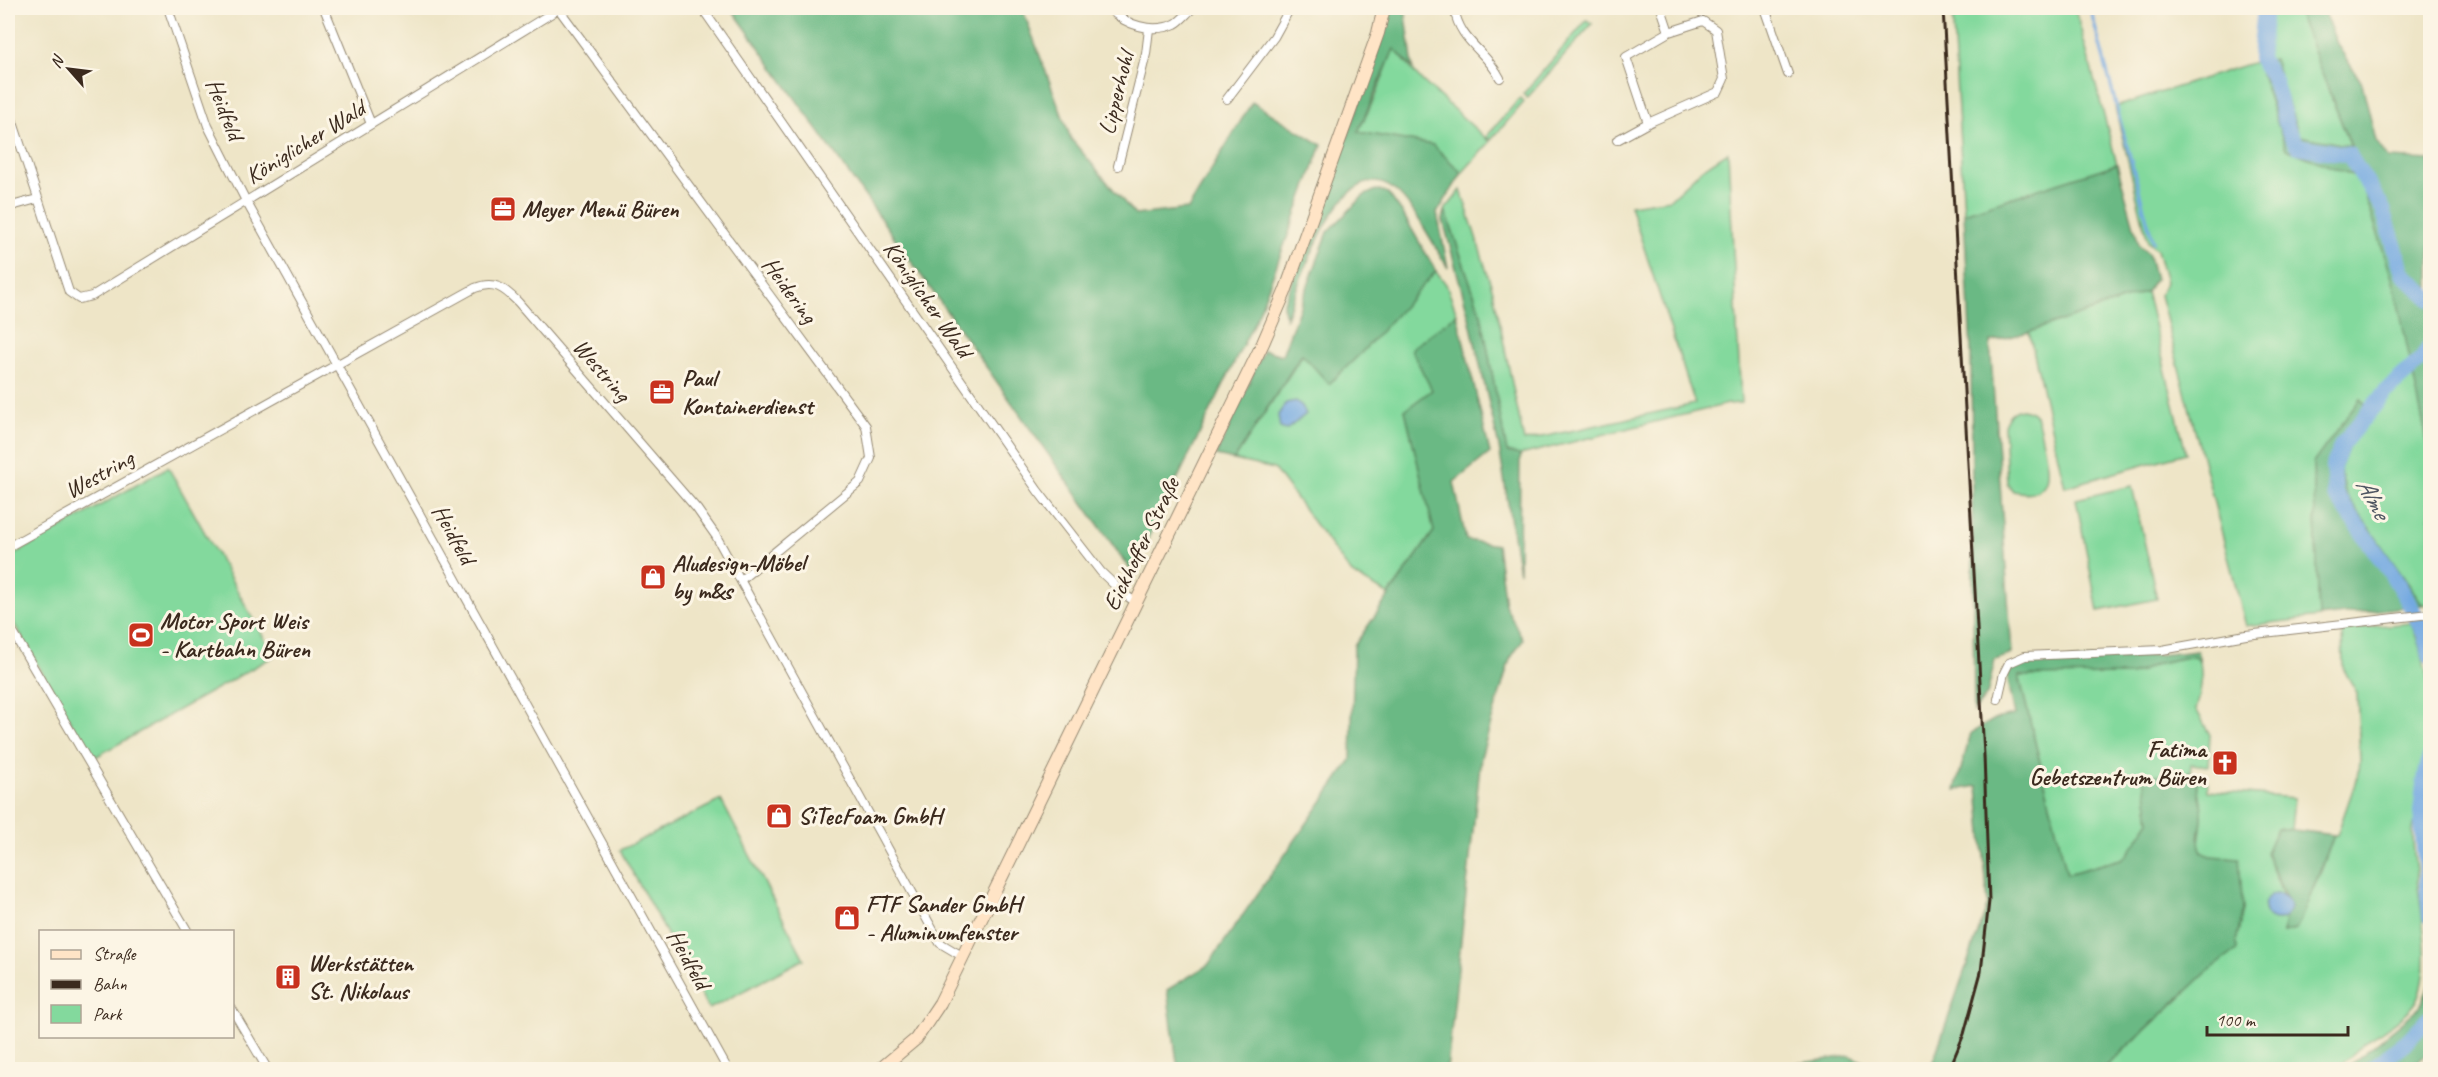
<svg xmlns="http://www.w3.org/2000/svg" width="2438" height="1077" viewBox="0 0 2438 1077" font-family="Caveat,sans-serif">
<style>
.green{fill:#83d99d;stroke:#5f825e;stroke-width:1.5}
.forest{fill:#6ab984;stroke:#527251;stroke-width:1.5}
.water{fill:#73a9e1;stroke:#576a80;stroke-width:1.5}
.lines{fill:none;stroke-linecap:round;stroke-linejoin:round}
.stream{stroke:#73a9e1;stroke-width:3}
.river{stroke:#73a9e1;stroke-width:16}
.minor-casing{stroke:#948872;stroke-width:10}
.secondary-casing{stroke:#948872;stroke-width:14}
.minor{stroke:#fff;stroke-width:8}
.secondary{stroke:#ffe4c6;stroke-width:12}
.rail{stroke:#3b2a1e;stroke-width:3}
.labels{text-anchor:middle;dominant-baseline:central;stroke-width:6;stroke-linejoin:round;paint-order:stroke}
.street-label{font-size:24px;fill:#3b2a1e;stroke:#fcf5e5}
.poi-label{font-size:24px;font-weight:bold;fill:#3b2a1e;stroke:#fcf5e5;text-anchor:start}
.water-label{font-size:26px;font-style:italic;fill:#4f5662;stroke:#fcf5e5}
</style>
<rect width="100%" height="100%" fill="#fcf5e5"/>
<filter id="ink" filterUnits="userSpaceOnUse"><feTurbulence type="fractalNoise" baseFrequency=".0167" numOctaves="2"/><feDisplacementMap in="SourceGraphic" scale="12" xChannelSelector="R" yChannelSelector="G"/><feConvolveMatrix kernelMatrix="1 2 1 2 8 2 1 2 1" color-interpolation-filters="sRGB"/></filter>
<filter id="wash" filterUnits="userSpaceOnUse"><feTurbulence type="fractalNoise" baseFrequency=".008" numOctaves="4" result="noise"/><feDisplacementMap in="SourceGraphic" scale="24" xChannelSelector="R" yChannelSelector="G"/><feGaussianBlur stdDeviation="1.35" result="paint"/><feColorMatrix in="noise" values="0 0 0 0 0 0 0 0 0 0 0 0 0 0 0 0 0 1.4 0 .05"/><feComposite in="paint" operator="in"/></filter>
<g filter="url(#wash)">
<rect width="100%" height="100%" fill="#eee5c7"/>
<path class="green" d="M1952,8H2075L2117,164L1964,213Z
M2270,8H2296L2351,147L2299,136L2273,59L2258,65L2286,149L2360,178L2394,284L2429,443L2430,455V604L2423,605L2346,495L2340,469L2349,446L2375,415L2313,463L2319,617L2246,626L2160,295L2166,282L2157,250L2148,242L2115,107L2267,58Z
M1587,20L1592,24L1527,98L1523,94Z
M1394,48L1418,77L1490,142L1462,173L1433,145L1358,132L1376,95Z
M1520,98L1524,102L1491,140L1486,137Z
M1728,152L1741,403L1728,404L1520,455L1507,453L1481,314L1445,210L1461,190L1493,291L1524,441L1695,404L1630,205L1670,199L1702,169Z
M1436,271L1446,284L1457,314L1411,349L1432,390L1405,410L1434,531L1389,595L1352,574L1274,469L1234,460L1303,354L1329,384L1362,352Z
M2146,292L2186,453L2065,487L2029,332Z
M2022,409C2028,410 2034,413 2037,419C2040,426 2041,435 2043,443C2049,471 2055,500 2013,491L2007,483L2004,425C2007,416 2012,410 2022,409Z
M168,467L274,656L92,759L8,613V558Z
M2132,486L2157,599L2098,611L2076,499Z
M2411,623C2425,659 2435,697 2430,736C2427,768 2418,800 2413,831C2412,882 2438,958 2417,1001C2404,1019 2381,1031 2364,1044C2354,1052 2346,1061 2337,1069L2103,1070L2206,973L2237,950L2236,942L2243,909L2229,857C2185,859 2203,841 2202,814C2202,803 2199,791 2197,781L2208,782V791L2294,798L2291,830L2277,828L2266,853L2283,896L2271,895L2281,920L2285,918L2283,933L2295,930L2322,869L2334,835H2337L2359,772L2360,760L2357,693L2343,668L2342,629Z
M2192,656L2200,660C2202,678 2202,692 2196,709L2210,735L2208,766L2191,764L2190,772L2144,776L2150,821L2127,855L2121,859L2067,874L2019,675H2131L2159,663Z
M721,800L804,959L709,1009L620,850Z"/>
<path class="forest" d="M731,8H1022L1071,139L1135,215L1188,209L1252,102L1322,145L1259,312L1132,572Z
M1388,8H1405L1413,68L1394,49L1358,132L1433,145L1462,173L1437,213L1448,268C1434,246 1413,203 1393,189C1341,150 1298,286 1286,318L1283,305L1336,170L1384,31Z
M2296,8H2322L2338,46L2362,83L2376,141L2388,158L2430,160V455L2394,284L2360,178L2286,149L2258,64L2274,59L2299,136L2351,146Z
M2117,164L2139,245L2148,253L2155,279L2146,292L2029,332L1990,342L2012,654L1995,660L1987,695L1974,711L1971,352L1964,213Z
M1376,190L1388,193L1403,214L1436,271L1362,352L1329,384L1302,354L1234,460L1216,456L1264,350L1282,355L1328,232L1363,196Z
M1445,210L1481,314L1507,452L1520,455L1519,573L1499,447L1469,317L1443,220Z
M1457,314L1490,453L1454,482L1466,540L1497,545L1505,605L1523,640L1510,659L1481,757L1447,1069H1178L1167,990L1208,965L1351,760L1354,646L1434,531L1405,410L1432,390L1411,349Z
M2360,399L2375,415L2349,446L2340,469L2346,495L2423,605L2319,617L2313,463Z
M2197,651L2200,660L2192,656L2159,663L2131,675L2019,676L2067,874L2121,859L2127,855L2150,821L2144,776L2190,772L2189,780L2197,781C2199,792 2202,803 2202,814C2203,828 2195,839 2202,852L2210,856L2239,858L2243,909L2236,942L2237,950L2206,973L2103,1069L1930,1070L1988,904L1978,786L1955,790L1971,733L1995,719L2015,715L2007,675L2014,665C2075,659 2136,658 2197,651Z
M2277,828L2334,835L2300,922L2295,930L2283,933L2285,918L2290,907L2266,853Z
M2430,984V1050L2408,1069H2345L2420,1007Z
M1850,1056L1880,1069H1759Z"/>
<path class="water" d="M1296,401L1302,406L1306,414L1286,430L1280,428L1278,415L1286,403Z
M2264 907a13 13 0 1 1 26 0a13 13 0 1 1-26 0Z"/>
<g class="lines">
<path class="stream" d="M2090,8L2153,242"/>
<path class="river" d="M2265,8L2260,58L2274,80L2288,130L2298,146L2349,155L2383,209L2403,273L2430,299
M2430,346L2422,359L2389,388L2342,444L2333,467L2335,494L2391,573L2408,601L2424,633L2430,656
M2430,757L2424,784L2421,812L2430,916
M2370,1070L2408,1040L2430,1017"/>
</g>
</g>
<g filter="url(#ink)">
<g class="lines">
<defs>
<path id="minor" d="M168,8L208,126L246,201L728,1070
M324,8L371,124
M558,8L866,426L871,458L860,482L742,579
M702,8L1038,491L1101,572L1125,595L1136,602
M1109,8C1125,25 1152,34 1175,24C1181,21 1187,13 1193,8
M1454,8C1460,43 1485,49 1500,78
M1661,8L1669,32
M1765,8L1788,74
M1703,21L1716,30L1724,79L1718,92L1648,123L1626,57L1669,32Z
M1227,99L1274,37L1290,8
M8,107L69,292L79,299L92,296L560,8
M1617,140L1648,123
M1118,166L1146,54L1149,29
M8,207L37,199
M8,547L475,288C494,280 504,288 518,302L697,509L716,536L940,943L962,956
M8,624L188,932
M1998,699L2004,673L2009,663L2025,656L2162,650L2246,635L2430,614
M232,1009L268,1070"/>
<path id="secondary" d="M879,1070L916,1039L940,1003L1263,343L1285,292L1378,33L1384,8
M2422,1070L2430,1062"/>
</defs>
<use href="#minor" class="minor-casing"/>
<use href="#secondary" class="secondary-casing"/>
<use href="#minor" class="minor"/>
<use href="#secondary" class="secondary"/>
<path class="rail" d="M1943,8L1984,755L1989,901L1981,972L1964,1034L1949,1070"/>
</g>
</g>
<defs>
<symbol id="office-square" viewBox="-11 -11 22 22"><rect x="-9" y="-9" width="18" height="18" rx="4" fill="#c8321e" stroke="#fcf5e5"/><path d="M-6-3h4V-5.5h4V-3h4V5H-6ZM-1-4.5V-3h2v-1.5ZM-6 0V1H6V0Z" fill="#fff"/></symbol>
<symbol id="shop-square" viewBox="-11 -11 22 22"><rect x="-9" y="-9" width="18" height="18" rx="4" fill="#c8321e" stroke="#fcf5e5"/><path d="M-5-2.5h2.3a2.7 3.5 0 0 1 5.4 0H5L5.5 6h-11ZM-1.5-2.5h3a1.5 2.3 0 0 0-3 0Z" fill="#fff"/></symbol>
<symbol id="stadium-square" viewBox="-11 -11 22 22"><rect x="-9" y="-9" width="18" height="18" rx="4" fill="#c8321e" stroke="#fcf5e5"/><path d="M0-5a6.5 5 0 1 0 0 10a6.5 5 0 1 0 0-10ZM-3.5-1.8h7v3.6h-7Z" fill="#fff"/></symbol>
<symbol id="church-square" viewBox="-11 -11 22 22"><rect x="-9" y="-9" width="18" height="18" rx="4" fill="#c8321e" stroke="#fcf5e5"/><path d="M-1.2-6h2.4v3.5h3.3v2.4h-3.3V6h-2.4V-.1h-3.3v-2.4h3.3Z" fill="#fff"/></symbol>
<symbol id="building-square" viewBox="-11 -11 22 22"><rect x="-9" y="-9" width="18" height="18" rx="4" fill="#c8321e" stroke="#fcf5e5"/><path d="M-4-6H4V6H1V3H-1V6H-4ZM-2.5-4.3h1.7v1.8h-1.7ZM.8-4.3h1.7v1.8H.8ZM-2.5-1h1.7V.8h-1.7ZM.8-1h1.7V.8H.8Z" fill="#fff"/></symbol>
</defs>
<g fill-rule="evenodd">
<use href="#office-square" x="488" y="194" width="30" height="30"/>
<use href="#office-square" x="647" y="377" width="30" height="30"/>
<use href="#shop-square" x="638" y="562" width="30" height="30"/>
<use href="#stadium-square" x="126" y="620" width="30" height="30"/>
<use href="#church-square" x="2210" y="748" width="30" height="30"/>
<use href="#shop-square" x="764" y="801" width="30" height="30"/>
<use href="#shop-square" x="832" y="903" width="30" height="30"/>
<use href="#building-square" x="273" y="962" width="30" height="30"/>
</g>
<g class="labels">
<g class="street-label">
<text transform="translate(1116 93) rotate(-76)">Lipperhohl</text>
<text transform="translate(225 109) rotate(68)">Heidfeld</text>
<text transform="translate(305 142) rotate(-32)">Königlicher Wald</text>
<text transform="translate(790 290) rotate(54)">Heidering</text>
<text transform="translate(928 299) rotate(55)">Königlicher Wald</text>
<text transform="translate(602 370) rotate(49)">Westring</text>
<text transform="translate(99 474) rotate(-29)">Westring</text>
<text transform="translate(454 534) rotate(61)">Heidfeld</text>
<text transform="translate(1141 544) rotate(-64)">Eickhoffer Straße</text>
<text transform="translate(689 959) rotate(61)">Heidfeld</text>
</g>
<g class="poi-label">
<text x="522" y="209">Meyer Menü Büren</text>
<text x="682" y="378">Paul<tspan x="682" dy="28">Kontainerdienst</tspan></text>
<text x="672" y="563">Aludesign-Möbel<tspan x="672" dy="28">by m&amp;s</tspan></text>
<text x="160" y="621">Motor Sport Weis<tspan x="160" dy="28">- Kartbahn Büren</tspan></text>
<text x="2206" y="749" text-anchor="end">Fatima<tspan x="2206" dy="28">Gebetszentrum Büren</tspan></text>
<text x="798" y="816">SiTecFoam GmbH</text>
<text x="866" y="904">FTF Sander GmbH<tspan x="866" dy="28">- Aluminumfenster</tspan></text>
<text x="308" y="963">Werkstätten<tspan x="308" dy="28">St. Nikolaus</tspan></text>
</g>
<g class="water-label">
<text transform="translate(2373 498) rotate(61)">Alme</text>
</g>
</g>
<rect width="2438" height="1077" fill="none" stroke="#fcf5e5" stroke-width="30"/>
<rect x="39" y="930" width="195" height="108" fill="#fcf5e5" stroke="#afa495" stroke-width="1.5"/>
<rect x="51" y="950" width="30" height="9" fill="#ffe4c6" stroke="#afa495" stroke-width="1.5"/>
<text x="93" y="960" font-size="18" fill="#3b2a1e">Straße</text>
<rect x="51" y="980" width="30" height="9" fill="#3b2a1e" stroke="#afa495" stroke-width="1.5"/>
<text x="93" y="990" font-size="18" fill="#3b2a1e">Bahn</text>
<rect x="51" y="1005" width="30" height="18" fill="#83d99d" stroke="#afa495" stroke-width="1.5"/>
<text x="93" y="1020" font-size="18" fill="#3b2a1e">Park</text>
<g transform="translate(69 69) rotate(298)" stroke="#fcf5e5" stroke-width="4.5" paint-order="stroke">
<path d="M0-4.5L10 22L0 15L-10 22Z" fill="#3b2a1e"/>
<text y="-9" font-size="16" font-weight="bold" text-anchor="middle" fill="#3b2a1e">N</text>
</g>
<path d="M2207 1026v9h141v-9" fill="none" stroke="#3b2a1e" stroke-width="3"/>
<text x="2216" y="1026" font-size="18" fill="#3b2a1e" stroke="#fcf5e5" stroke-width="4.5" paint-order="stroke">100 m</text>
</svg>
